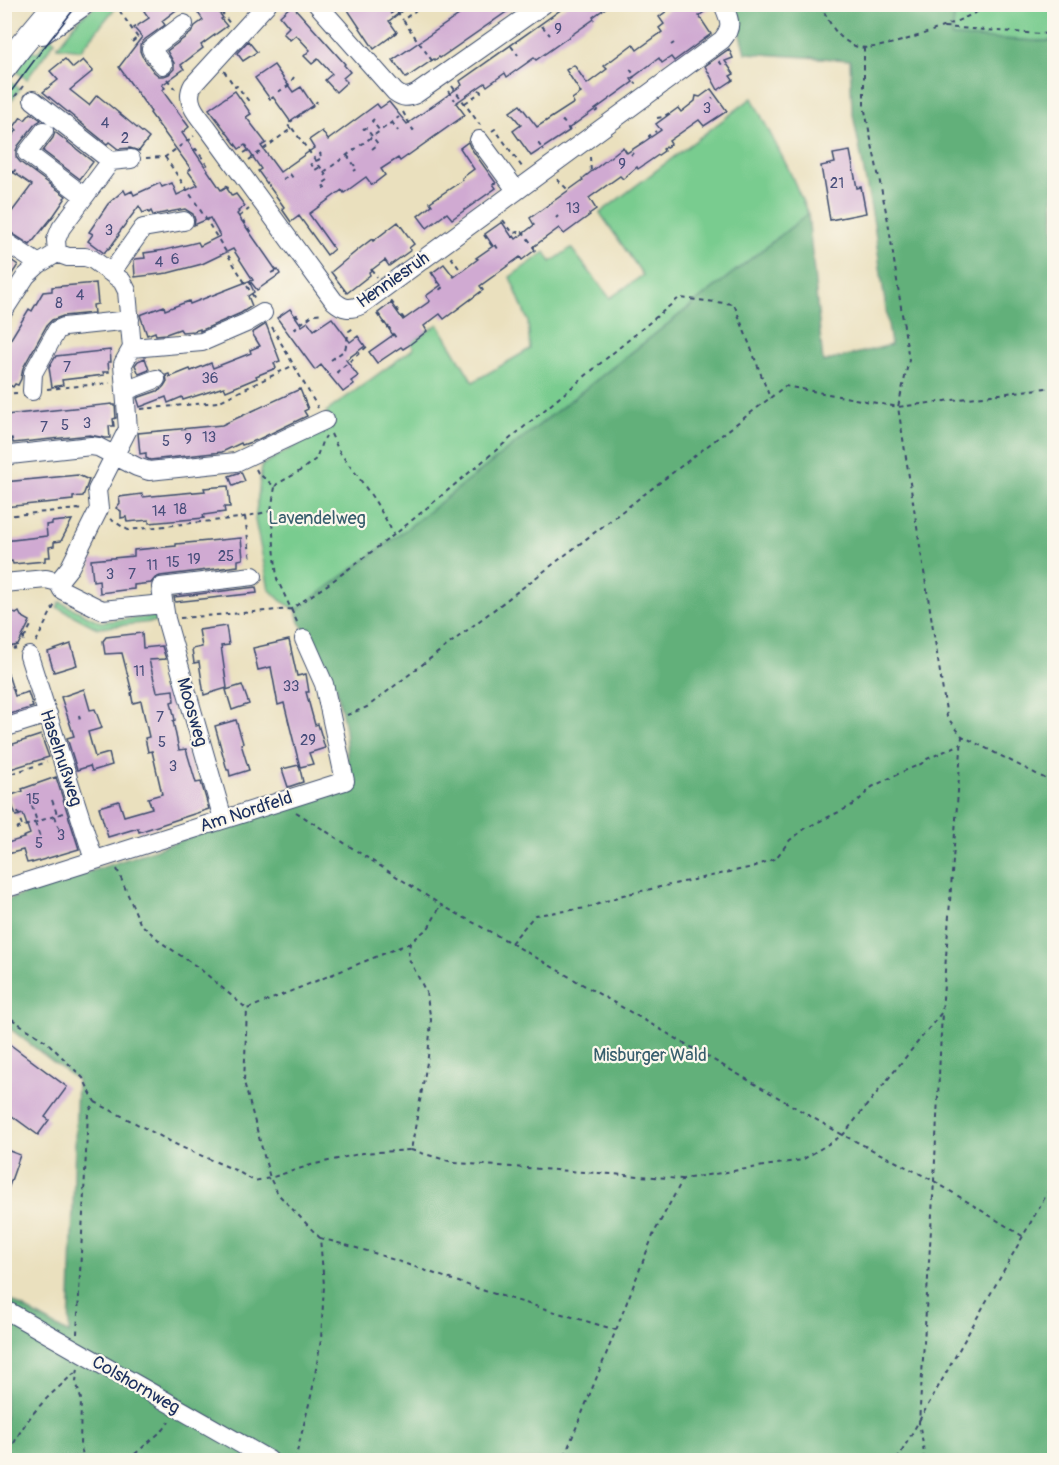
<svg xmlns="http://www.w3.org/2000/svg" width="1059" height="1465" viewBox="0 0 1059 1465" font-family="Pangolin,sans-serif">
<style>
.green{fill:#79cc8f;stroke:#4a7e76;stroke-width:1.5}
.forest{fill:#62b07a;stroke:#3e706c;stroke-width:1.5}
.building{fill:#d0aad2}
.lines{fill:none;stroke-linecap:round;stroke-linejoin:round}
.minor-casing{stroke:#3a4a6c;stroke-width:20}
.major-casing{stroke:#3a4a6c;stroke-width:26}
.path{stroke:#3a4a6c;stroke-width:2;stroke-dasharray:4.5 4.5;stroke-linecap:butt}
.minor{stroke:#fff;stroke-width:18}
.major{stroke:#fff;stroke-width:24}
.tram{stroke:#1b2f5e;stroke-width:1.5}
.labels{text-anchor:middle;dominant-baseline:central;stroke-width:4.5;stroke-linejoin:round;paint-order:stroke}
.number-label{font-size:15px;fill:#484e7b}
.street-label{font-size:18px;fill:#1b2f5e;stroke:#fbf7ec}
.park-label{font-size:18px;fill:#375e6d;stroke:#fbf7ec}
</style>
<rect width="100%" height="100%" fill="#fbf7ec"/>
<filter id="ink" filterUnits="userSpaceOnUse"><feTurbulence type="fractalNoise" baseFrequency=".0167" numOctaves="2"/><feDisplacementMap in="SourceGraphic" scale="12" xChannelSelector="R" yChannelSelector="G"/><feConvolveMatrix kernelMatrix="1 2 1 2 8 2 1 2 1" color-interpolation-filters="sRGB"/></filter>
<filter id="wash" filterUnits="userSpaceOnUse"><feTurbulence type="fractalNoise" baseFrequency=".008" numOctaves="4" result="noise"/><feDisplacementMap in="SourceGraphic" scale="24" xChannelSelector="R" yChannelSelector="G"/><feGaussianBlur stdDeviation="1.35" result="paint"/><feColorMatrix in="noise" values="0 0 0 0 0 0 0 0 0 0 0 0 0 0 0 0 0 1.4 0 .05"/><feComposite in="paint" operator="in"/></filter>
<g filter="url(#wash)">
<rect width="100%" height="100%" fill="#eae0be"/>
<path class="green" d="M97,5H112L115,8L81,50L57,47L79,19Z
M963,5H1054V41H1039L951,37L955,9Z
M50,37L55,41L27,79L14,70L31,50L37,53Z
M8,80L20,89L5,109V85Z
M752,98L789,170L808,214L399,535L297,610L281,601L269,589L255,520L262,465L333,424L326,412L414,348L411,343L438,324L473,382L530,349L528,321L510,277L545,252L551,262L571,248L610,298L643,275L600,213Z
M60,602L100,622L159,616L160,621L97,628L57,607Z"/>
<path class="forest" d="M733,5H963L955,9L952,37L1039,41H1054V1460H5V1297L69,1334L77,1080L5,1025L4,901L349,783L345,729L336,685L327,682L297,615V610L399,535L808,214L823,362L891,345L874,224L852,109L850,60L746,53Z"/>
<g id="blocks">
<path class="building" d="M153,4H184L162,21L165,25L144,40L140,45V51L142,56L154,72L159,76H164L169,74L174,69V63L167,51L191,33L195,26L203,20L192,4H213L223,18L221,19L227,26L201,45L203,48L181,65L184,69L162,85L165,88L162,90L189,127L182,133L221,190L226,187L232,196L236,194L245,206L238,211L239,212L237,214L276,270L271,273L278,270L280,274L257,290L250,281L253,280L233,249L202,264L168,273L135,277L134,261L135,259L145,258L144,253L165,250L198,242L200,246L220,236L210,218L194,225L195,220L193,214L185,209L153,215L151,211L149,213L148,211L143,213L139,206L118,234L119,235L109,249L108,248L104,253L88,241L93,234L89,232L108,204L124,190L126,194L132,191L134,195L160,183L162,187L172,183L177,195L198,185L188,171L191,169L150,113L151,112L119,67L142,37L134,28L149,18L144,11Z
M344,4H411L389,21L397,32L374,49Z
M475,4H518L440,58L439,57L435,60L434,59L406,78L393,60Z
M569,4H611L593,17L594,19L536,60L534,58L507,77L505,73L487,86L485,83L456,103L465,115L400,161L398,158L381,169L385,175L372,185L366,177L344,193L342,190L309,214L334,249L327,255L299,216L291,222L282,209L284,207L258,171L261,169L245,145L239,149L209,109L235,91L251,114L246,117L266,143L261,146L280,172L314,148L309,140L322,131L328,140L377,104L380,108L389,102L407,124L462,85L460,81Z
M676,4H712V6L699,16L711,34L674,61L671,57L662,63L659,58L631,79L633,82L568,129L569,131L531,156L513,131L521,125L510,112L520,105L537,127L574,103L572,99L581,93L566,70L574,65L587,84L607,69L604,66L633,44L637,50L662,32L659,28L664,24L659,17Z
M292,5L345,64L344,65L350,72L343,78L347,82L336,92L325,80L332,74L318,59L312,64L304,56L310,50L296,35L290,40L283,33L289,27L280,16Z
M248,41L257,52L243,61L237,53Z
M729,49L733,58L725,61L734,74L730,76L733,80L718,90L705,66Z
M65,59L73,68L83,60L93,71L70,90L89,105L97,95L149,138L139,151L130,148L118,149L109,142L107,144L43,92L58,80L50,71Z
M274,65L293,92L301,87L313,105L290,121L273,97L270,99L255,78Z
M711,89L727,111L704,126L699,120L669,141L671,144L663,149L664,151L638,169L637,167L623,179L620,176L589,198L596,209L589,214L590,215L564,234L559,228L533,247L535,250L522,260L520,257L480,286L483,290L444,319L440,314L424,326L427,331L408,346L403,349L401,347L377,363L369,352L393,335L378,313L391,303L403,320L430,301L426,296L441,285L432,273L444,264L454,277L478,259L476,258L493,246L485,234L502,222L512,237L514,236L516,239L534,225L530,218L583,180L582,179L623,147L627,153L644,142L661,130L656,124L678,108L681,112L695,101L696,96L700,97Z
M31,113L41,120L35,124L18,146L16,151V157L20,162L66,196L64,198L65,199L54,215L30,245L10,232L4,230V209L11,213L32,185L4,166V147L17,130L14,127L21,117L25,120Z
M55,132L93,162L80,179L43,151L53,138Z
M468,142L470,147L496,183L493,184L496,188L452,219L447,213L427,228L418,216L432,205L430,202L463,180L462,178L474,169L460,148Z
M850,151L857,188L861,187L866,213L830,220L821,166L835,163L833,154Z
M398,222L414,244L409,248L411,250L389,266L385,260L369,272L370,275L347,293L331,272L359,249L372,239L373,241Z
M4,255L18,265L4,286Z
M249,281L254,292L248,296L252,306L241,313L200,331V329L194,331L182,332L180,329L166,334L156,335L155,332L147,335L140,315L164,306L165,310L189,301L190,304Z
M96,283L98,304L93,305L94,313L63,316L52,320L47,325L23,368L21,379L18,385L15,384L13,387L4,382V350L29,309L32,311L43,292L52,291V287Z
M290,309L302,326L308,322L314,330L332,318L350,342L358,336L365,346L346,360L358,376L351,381L354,384L343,392L321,365L315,370L277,318Z
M266,324L280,361L274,363L276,368L256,376L257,378L226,391L224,387L183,400L182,397L168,403L166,397L140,407L137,398L160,390L164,386L167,381L166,375L169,374L170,377L190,369L191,371L211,363L213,368L251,353L250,350L260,346L252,333Z
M110,350L111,362H108L109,372H103L104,375L62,380L63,385L52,387L49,367L56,356Z
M145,358L149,370L139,374L135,365L138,361Z
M300,389L308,409L304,411L307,416L257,440L242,445L241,443L222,452L150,460L146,458V453L140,454L138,433L222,425Z
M112,404V405H115L116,418L113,419L114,426H109L110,438H105L90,435L13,443L12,438L4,439V417H6V415Z
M241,472L245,481L233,486L229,476Z
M78,475L89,480L83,496L73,497V500L4,507V482Z
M228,486L230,507H224L225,512L203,515L204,518L149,523V520L127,522L126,517L121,518V511L116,508L120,503L119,497L142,494L143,497L152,496L205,491L204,488Z
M72,520L61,541L54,542V546L49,547L50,557H45V561L13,564L12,561L4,562V541L47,536L46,525L52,524V522Z
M241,538L243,559L238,560V566L160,576L155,578L151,583L134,585V589L124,590L100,593L99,580L93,581L91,560L134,556V550L176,546V544Z
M256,587L257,593L175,602L174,597Z
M12,611L16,614L19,612L21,616L30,621L18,645L4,648V613Z
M226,626L229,645L221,646L227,688L204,695L199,662L194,663L192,649L202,647L199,630Z
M142,633L143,648L162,646L166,659L149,660L157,692L173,690L174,701L171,702L175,720L173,721L179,750L186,749L196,783L201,782L209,809L139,832L138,828L108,837L99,807L119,801L124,816L152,808L148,798L162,794L152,751L148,752L145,738L149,737L141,701L133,703L131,693L132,692L122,653L105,654L103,641L106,637Z
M289,640L297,676L306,674L309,692H306L315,725L318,724L325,748L309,753L313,764L300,767L284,703L278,705L271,667L258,670L253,648Z
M71,644L77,665L54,672L48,652Z
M7,671L15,696L28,692L33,707L10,714L4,713V672Z
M242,685L249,704L232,710L226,690Z
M84,689L90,710L95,709L102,728L88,732L95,757L109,753L112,765L92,771L90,766L77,770L67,738L74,736L61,697Z
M236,720L243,743L241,744L249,770L230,776L229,770H227L215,726Z
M41,735L49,757L4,771V747Z
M299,765L303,782L288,787L282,769Z
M56,777L79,849L32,863V862L27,863L23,850L4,855V844L24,838L23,837L30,834L23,814L16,816L9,796L23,791L22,789Z
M4,1040L67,1087L45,1117L49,1120L38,1135L4,1110Z
M4,1149L20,1155L6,1195H4Z"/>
</g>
</g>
<g filter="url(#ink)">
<use href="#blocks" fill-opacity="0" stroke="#3a4a6c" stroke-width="1.5"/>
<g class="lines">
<defs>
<path id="minor" d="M267,4L193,85C184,101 197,115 207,127L334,301C343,309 350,310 361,305L722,40C734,26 729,19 723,4
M317,4L395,92C403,98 407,98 416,94L544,4
M163,65L151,49L184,24
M33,100L111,161L131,159
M44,131L27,153L84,196
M479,140L516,190
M4,241L39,264
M57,253L56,240L61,228L111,161
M111,273L143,228L184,221
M4,310L26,276L39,264L57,253L68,257H85L92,259L122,281L127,291L132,348L123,364L128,429L97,490L99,509L70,567L58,582
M132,348L202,342L246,323L263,313
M125,390L130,389L156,379
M32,391L33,373L57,330L64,327L130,320
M4,458L10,455L91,446L98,447L137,467L149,471L236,462L325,420
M58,582L62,590L102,610L163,604
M4,583L46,579L58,582
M29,656L94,860
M4,724L10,726L48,714
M223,819L166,619L161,587L253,576
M4,889L345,781L324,684L304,639
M4,1309L269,1460"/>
<path id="major" d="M42,32L82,4
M4,68L20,47L56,4"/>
</defs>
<use href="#minor" class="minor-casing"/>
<use href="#major" class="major-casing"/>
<path class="path" d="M115,4L140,41
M216,4L230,24
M390,4L395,11
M424,4L403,20L433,62
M820,4C830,23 835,37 855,46C877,56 970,18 992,4
M187,10L194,4
M390,14L396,10L403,20
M4,19L6,35
M542,26L550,35
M944,27L1041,34L1054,33
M132,42L138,37
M671,45L674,43
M511,46L518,55
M864,47V106L888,221L909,360L898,407L947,717L962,736L1054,783
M719,61L723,66
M630,69L635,76L632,78L636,83L635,84
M224,71L235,87L237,86L251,104
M167,79L175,89
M452,86L480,125
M448,91L455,100
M278,92L288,86L294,77
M712,99L713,98
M465,103L481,92L478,88
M4,111L23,86
M403,112L413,130L414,129
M595,112L601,108
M301,113L314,106L317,101
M657,118L663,117L671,112L672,113
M374,119L372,121L380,131
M392,122L398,131
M562,122L563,121L570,131L574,128
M363,128L364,129L366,128L378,144L371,150
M291,129L287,124L302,114
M492,131L495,129L522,167
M650,138L649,136L656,131
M538,143L544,151
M194,150L196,149L208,166
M244,153L249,150L246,145
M347,155L357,169L354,171
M631,155L633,153
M165,157L196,203L255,299
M590,157L591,172
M146,158L165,157L194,136
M249,160L292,128L324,172L399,117
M316,161L322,158L320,154L321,153
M310,165L311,164L315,170L320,167
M324,172L328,180L322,184L326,190L325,191
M283,178L284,179L290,174L293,178
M557,179L568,190
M227,188H228L226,185L229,183
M4,194L9,187L5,184L18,166
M556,218L558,216
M503,220L513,233L519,232L521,234L523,232L534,247L533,248
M249,231H250L240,216L249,209
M484,235L492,246L495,244L498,249
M451,257L461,271
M371,269L377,277
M431,272L442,288L439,290
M391,301L405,320
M377,314L384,324L386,323L396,338
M295,316L297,315L302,323
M272,327L318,408
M296,330L295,328L314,314L324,313
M331,360L345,350L349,331L355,327
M338,373L337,372L369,345
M47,389L110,383
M4,394L17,393
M141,409L218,402L294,365
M331,434L340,453L357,475L375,501L389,525L393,534
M256,469L258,473L275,487L271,511L277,579L298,624
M275,487L277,484L297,473L316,459L322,442L326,436
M4,516L78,509L80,510
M245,517L251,561
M110,519L128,530L239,518L271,511
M180,618L291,609L330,583L399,531L679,298L734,304L770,398L785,386L898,407L1054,387
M22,637L24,639L22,643
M24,638L32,624
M36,642L55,604
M4,651L16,648
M79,715L80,720
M347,715L367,707L770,398
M4,776L47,762
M52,800L57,814
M32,806L37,822
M18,812L22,826
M296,812L441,905L511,943L843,1135L934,1181L1024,1237
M55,816L60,831
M35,823L40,837
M16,829L63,813
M117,869L140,923L162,943L199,968L247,1009
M511,943L535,915L587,908L623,895L753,867L776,858L790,840L806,828L849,807L857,802L872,787L902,772L921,764L927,759L961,744
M4,1014L47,1042L83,1078L95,1102
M411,1150L456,1163L682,1179
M320,1238L371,1252L485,1291L616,1330L563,1460
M616,1330L654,1233L683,1179L802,1160L843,1135L942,1012L962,736
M77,1334L88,1113L95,1102L181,1147L235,1170L254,1181L270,1178L311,1165L363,1153L411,1150L428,1057L431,1020L426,992L408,957L410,943L429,927L441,905
M78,1369L76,1381L81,1399L80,1446L85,1460
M7,1460C17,1431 36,1407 59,1387C66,1381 70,1376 78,1371
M128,1460L164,1429L169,1422
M295,1460L312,1392L321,1340L324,1285L320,1238L278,1194L270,1178L244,1082L247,1009L410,943
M897,1460L1054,1181
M924,1460L923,1443L919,1423L934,1181L942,1012"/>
<use href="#minor" class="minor"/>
<use href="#major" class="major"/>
<path class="tram" d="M4,101L39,54L78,4"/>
</g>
</g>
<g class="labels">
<g class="number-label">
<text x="558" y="29">9</text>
<text x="707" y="108">3</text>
<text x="105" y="123">4</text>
<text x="125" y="138">2</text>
<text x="622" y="164">9</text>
<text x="837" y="183">21</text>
<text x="573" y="208">13</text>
<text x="109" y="230">3</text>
<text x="175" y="259">6</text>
<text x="159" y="262">4</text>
<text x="80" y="295">4</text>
<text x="59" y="303">8</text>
<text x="67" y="367">7</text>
<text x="210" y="378">36</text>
<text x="87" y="423">3</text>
<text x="65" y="425">5</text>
<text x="44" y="427">7</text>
<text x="209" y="437">13</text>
<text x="188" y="439">9</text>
<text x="166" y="441">5</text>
<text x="180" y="509">18</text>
<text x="159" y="511">14</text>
<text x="226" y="556">25</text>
<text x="194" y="559">19</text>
<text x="173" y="562">15</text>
<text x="152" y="565">11</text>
<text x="110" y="574">3</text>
<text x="132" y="574">7</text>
<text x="139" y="671">11</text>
<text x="291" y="686">33</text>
<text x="160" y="717">7</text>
<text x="308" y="740">29</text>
<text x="162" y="742">5</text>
<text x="173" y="766">3</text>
<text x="33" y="799">15</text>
<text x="61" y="835">3</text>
<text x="39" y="843">5</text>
</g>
<g class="street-label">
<text transform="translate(393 280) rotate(-35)">Henniesruh</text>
<text transform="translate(192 712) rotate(74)">Moosweg</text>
<text transform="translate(61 758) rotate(72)">Haselnußweg</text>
<text transform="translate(246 812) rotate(-18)">Am Nordfeld</text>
<text transform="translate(136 1385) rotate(30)">Colshornweg</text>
</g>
<g class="park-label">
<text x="317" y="518">Lavendelweg</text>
<text x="650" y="1055">Misburger Wald</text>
</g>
</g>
<rect width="1059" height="1465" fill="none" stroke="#fbf7ec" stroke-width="24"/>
</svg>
